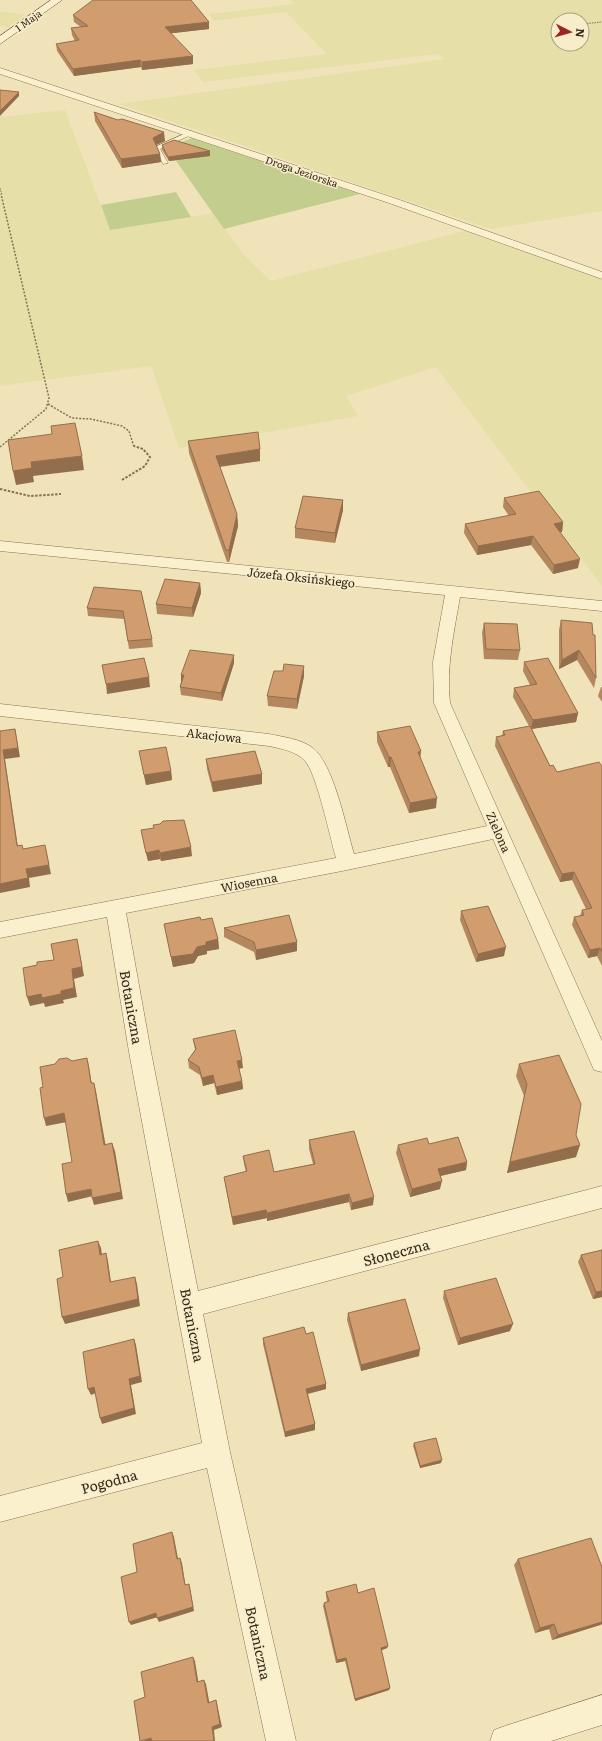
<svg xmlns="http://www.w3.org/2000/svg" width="602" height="1741" viewBox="0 0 602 1741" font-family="Literata,serif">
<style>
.farmland{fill:#e6dfa8;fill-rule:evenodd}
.green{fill:#c3ce8e}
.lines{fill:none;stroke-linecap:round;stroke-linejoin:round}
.lane-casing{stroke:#877254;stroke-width:1}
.street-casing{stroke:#877254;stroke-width:1}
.secondary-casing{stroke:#695337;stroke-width:1}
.path-far2{stroke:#877254;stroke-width:1;stroke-dasharray:1.5 1;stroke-linecap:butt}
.path-far1{stroke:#877254;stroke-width:1.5;stroke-dasharray:2 1.5;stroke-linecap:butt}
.path{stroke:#877254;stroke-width:2;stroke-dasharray:2.5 1.5;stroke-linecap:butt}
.lane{fill:#fbf0ce;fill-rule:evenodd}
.street{fill:#fbf0ce;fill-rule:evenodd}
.secondary{fill:#fbf0ce;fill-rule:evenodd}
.wall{fill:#b4875f}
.shaded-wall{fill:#926e4d}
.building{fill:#d19d6e;stroke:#926e4d}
.labels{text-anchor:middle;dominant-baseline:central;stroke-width:3;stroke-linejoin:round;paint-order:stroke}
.far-street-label{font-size:10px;fill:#35291a;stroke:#f7edca}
.street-label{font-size:12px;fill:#35291a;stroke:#f7edca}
.near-street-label{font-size:14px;fill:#35291a;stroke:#f7edca}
</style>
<rect width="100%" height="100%" fill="#f0e3ba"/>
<path class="farmland" d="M291,0H602V211L491,229L119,104L445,59L438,54L203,82L194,70L327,54L286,12L214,21L209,14L294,4ZM558,20H582V44H558Z
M0,11L19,14L25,15L8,27L0,26Z
M65,110L110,230L213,213L245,256L271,281L468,230L602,279V586L436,367L346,396L358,416L179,448L151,366L0,386V117Z"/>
<path class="green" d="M192,138L360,194L224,229L167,148Z
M176,192L191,217L110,230L101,205Z"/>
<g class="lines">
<defs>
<path id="lane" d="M191,131L194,133L193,134L160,149L168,163L163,164L155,147Z"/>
<path id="street" d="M0,68L397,199L602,272V279L389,203L0,74Z
M0,541L602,601V611L460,597C454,632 446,667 450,703L602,1041V1072L594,1070L493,839L347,870L126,913L151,1052L198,1291L602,1186V1208L203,1314L230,1452L296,1741H266L207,1468L0,1522V1496L202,1443L129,1052L107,917L0,938V922L336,858C330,838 317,774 305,761C296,751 282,749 269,746L0,716V704L269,734C283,737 301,739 313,748C334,765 346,827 354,854L487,826L434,703L433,662L445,595L0,551Z
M602,1695V1725L551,1741H490L494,1730L505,1726Z"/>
<path id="secondary" d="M51,0H62L0,44V36Z"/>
</defs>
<use href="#lane" class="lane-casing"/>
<use href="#street" class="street-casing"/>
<use href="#secondary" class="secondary-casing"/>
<path class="path-far2" d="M582,24L602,22
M0,188L2,195"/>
<path class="path-far1" d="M48,404L72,418L91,419L122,426L129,431L134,447
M0,447L46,409L49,398L1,194"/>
<path class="path" d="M122,480L145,466L150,457L143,449L134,446
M0,489L30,496L61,494"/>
<use href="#lane" class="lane"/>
<use href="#street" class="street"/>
<use href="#secondary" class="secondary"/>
</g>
<path class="wall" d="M73,15L209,22V29L171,33L193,64L142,70L141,67L74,76L57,51L56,44L75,41L72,35L71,28L81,27L74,22Z
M94,112L165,141L156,145L160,154L161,162L122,168L95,121Z
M162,145L210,156L169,161L162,150Z
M188,441L260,461L220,467L237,514L238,526L229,562H227L189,453Z
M504,498L563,522L562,532H560L578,568L553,574L531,545L477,555L464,533L465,524L509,516L503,507Z
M343,500V510L335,543L295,538V528Z
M200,583L201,593L193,617L157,614L156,604Z
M141,591L152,639L153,647L129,649L124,619L88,616L87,608Z
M561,620L596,678L594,688L577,660L559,669V630Z
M484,623L520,650L518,660L484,659L482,633Z
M524,662L578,713L576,722L532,729L550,766L557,772L602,766V966L597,956L588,958L572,925L574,917L580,916L582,910L586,909L572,880L560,882L495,746L496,737L502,736L503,731L529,726L513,697L514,688L530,685L523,671Z
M234,663L222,701L181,695L180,687L181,682V675Z
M304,676L297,709L268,706L267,696Z
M601,687H602V702L598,696Z
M377,732L436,808L409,813L390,767H388L377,742Z
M139,751L171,771L172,780L146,785L141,761Z
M206,759L262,774V784L213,792L207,769Z
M141,830L192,856L161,861L160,859L148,861Z
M461,911L504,956L476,962L460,920Z
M201,920L218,939L219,949L207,951V954L198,956L194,963L173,967L164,924Z
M224,928L297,951L256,960L254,952L224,937Z
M193,1039L243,1068H239L242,1081L243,1089L217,1095L214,1083L203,1086L200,1075L189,1068L188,1060L195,1050Z
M519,1064L576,1135V1157L507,1173L524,1096L516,1076Z
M309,1140L373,1205L351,1210L349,1202L267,1221V1218L233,1225L225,1184L224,1177L246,1172L244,1164L243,1156L274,1172L313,1164L309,1149Z
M429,1144L467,1162L466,1170L440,1176V1189L410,1197L396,1153L398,1145Z
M602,1250V1297L593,1299L578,1262L581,1255Z
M444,1291L510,1331L458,1345L443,1298Z
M348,1313L419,1356L361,1371L347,1320Z
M306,1334L326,1384V1389L308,1394L315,1424V1430L285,1437L263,1344V1338Z
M414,1443L441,1463L420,1468L413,1446Z
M518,1559L602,1567V1624L600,1625L552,1640L549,1629L535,1633L514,1565Z
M326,1592L358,1593L388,1646L387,1648L381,1650L390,1688L389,1690L355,1701L345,1661L336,1663L323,1606L324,1603L327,1602L326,1596Z"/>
<path class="shaded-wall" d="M209,22V29L166,34L165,27Z
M193,56V64L142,70V62Z
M140,60L141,67L74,76L73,69Z
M19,92V96L0,116V111Z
M164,132L165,141L154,146L153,138Z
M210,151V156L169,161L168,157Z
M160,154L161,162L122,168L121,159Z
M260,449V461L216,467V456Z
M82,456L84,470L33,476L34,482L16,485L13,471L31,462Z
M343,500V510L335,543V533Z
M237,514L238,526L229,562V550Z
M563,522L562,532L552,534L554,524Z
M533,536L531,545L477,555L478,546Z
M580,559L578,568L553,574L554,565Z
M200,583L201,593L193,617L192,608Z
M579,650L577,660L559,669L562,660Z
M234,655V663L222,701L221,693Z
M304,666V676L297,709V699Z
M181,675H184L181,683Z
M149,677L150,687L107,694L106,684Z
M578,713L576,722L531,729L533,720Z
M15,729L20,757L5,759L19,854L17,846L3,750Z
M421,751L420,761L418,752Z
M389,757H391L390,767H388Z
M171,771L172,780L146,785L144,775Z
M262,774V784L213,792L212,782Z
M437,798L436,808L409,813L410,803Z
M45,845L51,874L29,878L30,887L0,893V884L26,869Z
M191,847L192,856L161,861L160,853Z
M159,850L160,859L148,861L146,853Z
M574,872L572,880L560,882L562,874Z
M77,939L84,976L74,979L77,997L63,1000L64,1003L45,1007L44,1003L30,1006L27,997L72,969Z
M218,939L219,949L207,951V954L198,956L194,963L173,967L171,957L197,947L206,942Z
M297,942V951L256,960V950Z
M506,947L504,956L476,962L478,954Z
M600,948L597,956L588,958L590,950Z
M87,1058L89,1066L93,1092L91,1083Z
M242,1060L243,1068L238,1069L237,1061Z
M213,1075L214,1083L203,1086L202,1078Z
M242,1081L243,1089L217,1095L216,1087Z
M94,1083L96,1091L107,1153L104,1145Z
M64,1113L67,1122L46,1126L44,1118Z
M112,1143L115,1151L123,1199L94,1205L92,1198Z
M580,1145L576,1157L507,1173L510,1162Z
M467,1162L466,1170L436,1177L438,1169Z
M442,1181L440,1189L410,1197L412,1189Z
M91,1189L93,1196L68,1202L66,1194Z
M349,1194V1202L267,1221V1213Z
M374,1197L373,1205L351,1210L352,1203Z
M266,1210L267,1218L233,1225L232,1217Z
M98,1241L101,1248L103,1262L100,1255Z
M106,1253L108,1261L112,1289L110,1282Z
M135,1277L137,1284L140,1306L65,1324L62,1317Z
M602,1291V1297L593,1299L596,1292Z
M513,1324L510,1331L458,1345L460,1338Z
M134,1339L136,1345L142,1382L131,1385L136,1414L102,1424L100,1418L129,1379Z
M420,1349L419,1356L361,1371V1365Z
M326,1384V1389L306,1394V1389Z
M94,1387L96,1393L91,1395L88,1389Z
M315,1424V1430L285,1437V1432Z
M442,1460L441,1463L420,1468V1466Z
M172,1532L174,1537L179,1564L177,1559Z
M180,1558L182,1563L186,1589L185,1585Z
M189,1584L190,1588L194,1611L159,1622L157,1618Z
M156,1613L158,1617L131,1625L129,1622Z
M602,1622V1624L600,1625L552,1640L558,1635Z
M554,1624L549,1629L535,1633L540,1628Z
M388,1646L387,1648L380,1651L381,1648Z
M193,1657L195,1661L199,1686L197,1682Z
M346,1658L345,1661L336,1663L337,1660Z
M204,1680L206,1684L210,1706L208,1703Z
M390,1688L389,1690L355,1701V1699Z
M216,1700L217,1704L222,1727L214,1730L215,1741H214L212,1727Z
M151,1738L153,1741H142Z"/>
<path class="building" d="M93,0H191L209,22L165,27L193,56L142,62L140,60L73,69L56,44L79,40L71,28L88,26L73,15Z
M0,90L19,92L0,111Z
M94,112L118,120L122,119L164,132L153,138L160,154L121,159Z
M174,140L210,151L168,157L162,145Z
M75,423L82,456L31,462L32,468L13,471L8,440L52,434L51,426Z
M258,432L260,449L216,456L237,514L229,550H226L188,441Z
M539,491L563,522L554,524L580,559L554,565L533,536L478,546L465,524L516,514L504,498Z
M303,496L343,500L335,533L295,528Z
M165,579L200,583L192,608L156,604Z
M94,587L141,591L152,639L128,641L123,611L87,608Z
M561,620L592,623L593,635H595L596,678L579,650L562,660Z
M484,623L517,624L520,650L486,649Z
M190,650L234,655L221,693L180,687L184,675H181Z
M144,658L149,677L106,684L102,665Z
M548,658L578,713L533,720L514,688L537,684L524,662Z
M284,664L304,666L297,699L267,696L274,671H283Z
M410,726L421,751L418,752L437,798L410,803L391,757H389L377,732Z
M530,726L550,766L553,765L557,772L599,762L602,766V952L600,948L590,950L574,917L584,915L582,910L592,908L574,872L562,874L496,737L505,735L503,731Z
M15,729L18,748L3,750L17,846L22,845L23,849L45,845L49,865L26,869L28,878L0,884V731Z
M166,747L171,771L144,775L139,751Z
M255,751L262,774L212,782L206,759Z
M184,820L191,847L160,853L159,850L146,853L141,830L154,828L153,825L160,824L163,821Z
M488,906L506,947L478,954L461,911Z
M289,915L297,942L256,950L254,942L224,928Z
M200,917L201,920L212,918L218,939L206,942V945L197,947L193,954L171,957L164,924Z
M77,939L82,967L72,969L74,988L61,991V994L42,998L41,994L27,997L23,968L37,965V962L54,960L51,944Z
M235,1030L242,1060L237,1061L242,1081L216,1087L213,1075L202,1078L199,1067L188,1060L196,1049L193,1039Z
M559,1055L581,1104L576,1135L580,1145L510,1162L527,1084L519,1064Z
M67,1058L72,1061L87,1058L91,1083H94L104,1145L112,1143L121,1192L92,1198L91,1189L66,1194L62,1164L72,1162L64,1113L44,1118L40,1088L43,1087L40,1067L55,1064L59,1059Z
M354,1131L374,1197L352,1203L349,1194L267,1213L266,1210L232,1217L224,1177L247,1171L243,1156L269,1150L274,1172L315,1164L309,1140Z
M458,1137L467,1162L438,1169L442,1181L412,1189L398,1145L427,1138L429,1144Z
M98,1241L100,1255L106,1253L110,1282L135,1277L138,1299L62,1317L57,1279L63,1277L59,1250Z
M602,1250V1291L596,1292L581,1255Z
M496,1278L513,1324L460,1338L444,1291Z
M405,1299L420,1349L361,1365L348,1313Z
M304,1327L306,1334L313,1332L326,1384L306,1389L315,1424L285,1432L263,1338Z
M134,1339L140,1376L129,1379L134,1408L100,1418L94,1387L88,1389L83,1352Z
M436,1438L442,1460L420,1466L414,1443Z
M172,1532L177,1559L180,1558L185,1585L189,1584L193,1607L157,1618L156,1613L129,1622L121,1577L137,1572L133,1544Z
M591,1538L602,1567V1622L558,1635L554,1624L540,1628L518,1559Z
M356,1584L358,1593L374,1588L388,1646L381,1648L390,1688L355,1699L346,1658L337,1660L324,1603L329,1601L326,1592Z
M193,1657L197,1682L204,1680L208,1703L216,1700L220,1724L212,1727L214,1741H152L151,1738L140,1741L134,1701L145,1697L141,1672Z"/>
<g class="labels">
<g class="far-street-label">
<text transform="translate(28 20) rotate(-35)">1 Maja</text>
<text transform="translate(302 171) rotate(19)">Droga Jeziorska</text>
</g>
<g class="street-label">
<text transform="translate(301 577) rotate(6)">Józefa Oksińskiego</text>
<text transform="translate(214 735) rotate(6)">Akacjowa</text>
<text transform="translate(499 832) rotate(66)">Zielona</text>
<text transform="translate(249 882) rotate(-11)">Wiosenna</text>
</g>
<g class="near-street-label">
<text transform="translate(132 1007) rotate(80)">Botaniczna</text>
<text transform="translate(396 1252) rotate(-15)">Słoneczna</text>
<text transform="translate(193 1325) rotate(79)">Botaniczna</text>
<text transform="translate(109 1481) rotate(-15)">Pogodna</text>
<text transform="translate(259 1643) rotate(78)">Botaniczna</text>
</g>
</g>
<g transform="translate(570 32) rotate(96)"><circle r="19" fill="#f7edca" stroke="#a99f84"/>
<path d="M0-3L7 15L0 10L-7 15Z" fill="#9a2721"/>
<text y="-6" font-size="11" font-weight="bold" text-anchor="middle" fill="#35291a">N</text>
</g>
</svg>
